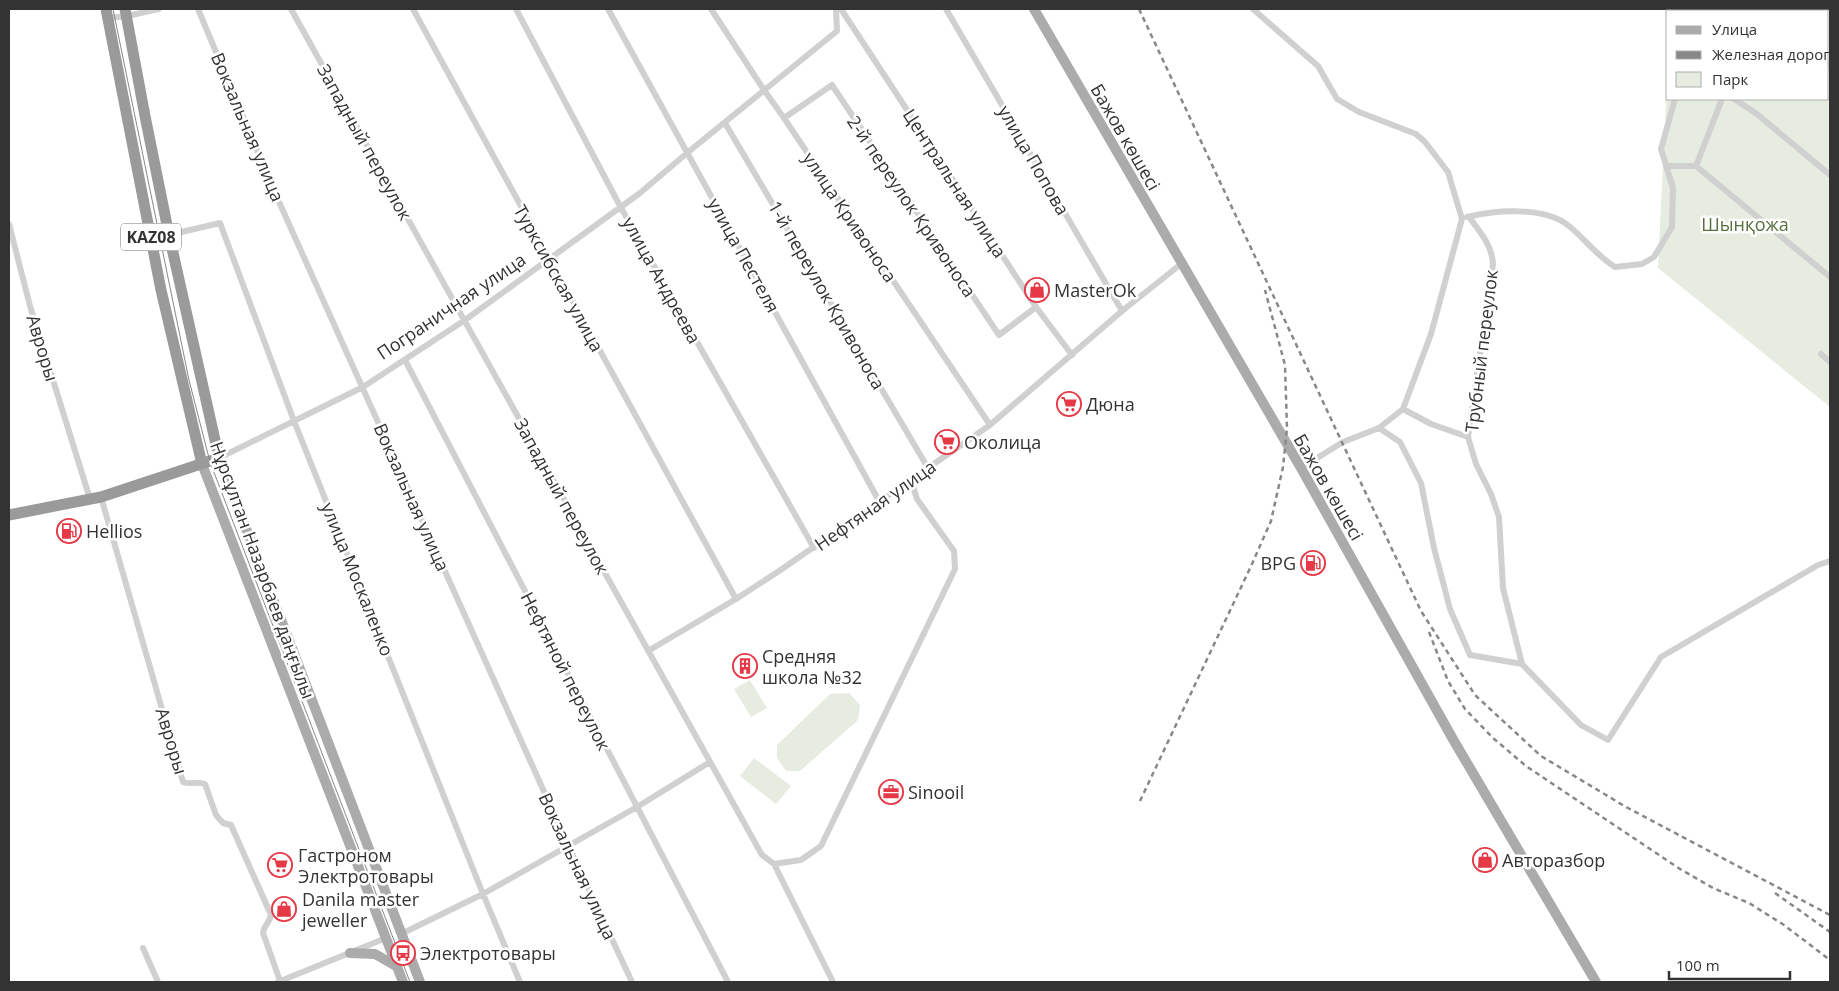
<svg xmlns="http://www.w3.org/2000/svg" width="1839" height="991" viewBox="0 0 1839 991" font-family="'Open Sans',sans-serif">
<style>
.green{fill:#e6ecdf}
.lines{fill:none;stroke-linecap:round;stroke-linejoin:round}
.street{stroke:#d0d0d0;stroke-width:6}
.primary{stroke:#ababab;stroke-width:10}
.highway{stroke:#9a9a9a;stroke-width:11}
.tram{stroke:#888;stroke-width:1}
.rail{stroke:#888;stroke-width:2.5;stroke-dasharray:5 4;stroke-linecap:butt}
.labels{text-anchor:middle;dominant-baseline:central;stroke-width:5;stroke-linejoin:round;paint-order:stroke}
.shield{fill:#fff;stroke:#707070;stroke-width:1}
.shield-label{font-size:16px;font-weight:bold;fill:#333}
.street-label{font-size:18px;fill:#333;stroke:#fff}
.park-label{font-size:18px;fill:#56703f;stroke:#fff}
.poi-label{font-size:18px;fill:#333;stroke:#fff;text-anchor:start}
</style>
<rect width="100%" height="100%" fill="#fff"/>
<path class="green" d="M1828,60L1830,61V407L1658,268L1667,82L1668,99H1828Z
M750,680L767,708L751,717L734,689Z
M849,693L860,705L858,720L800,771H786L777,758V745L830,694Z
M754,758L791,786L776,804L740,776Z"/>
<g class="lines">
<path class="street" d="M198,9L275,193L568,845L632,982
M291,9L762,855L774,864L833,982
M413,9L736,599
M516,9L620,206L814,548
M608,9L879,501
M711,9L764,90L784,118L990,425
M841,9L1036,307L1072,355
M946,9L1122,311
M1253,9L1318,66L1337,99L1359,112L1416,134L1425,142L1448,172L1462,219L1431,334L1403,409L1379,428L1343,442L1301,468
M1686,9V11
M108,18L127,16L159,9
M1828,62L1830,67
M1734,99L1757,114L1830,175
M784,118L832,85L999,335L1036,307
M725,123L928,468
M1666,166H1696L1722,99
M1696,166L1830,277
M1467,217C1495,210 1544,206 1569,226C1585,239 1597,256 1615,267L1642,264L1654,257L1672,227L1673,188L1661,149L1675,99
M1469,217C1480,232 1492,245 1493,264L1468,437L1476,464L1491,494L1499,517L1503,588L1522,664
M9,224L30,306L90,499
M169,235L220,223L294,421L483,894L520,982
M1821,354L1830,362
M405,360L728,982
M1403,409L1431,424L1468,437
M1379,428L1400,442L1421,483L1434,548L1450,609L1470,655L1522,664L1581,725L1608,740L1661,657L1818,565L1830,561
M219,458L363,387L465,320L640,193L687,153L837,31L836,9
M101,497L183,782C190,785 197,781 205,784L216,815L223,823L231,825L271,915C270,922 264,925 263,933L280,981
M648,651L736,599L782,569L990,425L1122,311L1181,264
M774,864L801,860L821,846L955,569L954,551L917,499L911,480
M401,934L483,894L637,807L710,762
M143,948L158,982
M278,982L386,938"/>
<path class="primary" d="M1034,9L1301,468L1454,741L1596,982
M219,458L420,982
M202,464L403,982
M350,953L375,954L396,966"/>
<path class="highway" d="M106,9L161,290L202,464
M9,515L101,497L219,458L169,235L145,116L125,9"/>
<path class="tram" d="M113,9L189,380L210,462L410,982"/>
<path class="rail" d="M1139,9L1421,611L1475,695L1541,756L1626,807L1830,915
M1429,632L1448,681L1465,709L1493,738L1526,766L1680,869L1713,888L1749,903L1784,925L1830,960
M1140,801L1252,564L1271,521L1283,467L1287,428L1285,365L1265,290
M1775,893L1830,932"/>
</g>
<defs>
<symbol id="shop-ring" viewBox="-11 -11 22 22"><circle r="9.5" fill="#fff" stroke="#e63946" stroke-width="1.5"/><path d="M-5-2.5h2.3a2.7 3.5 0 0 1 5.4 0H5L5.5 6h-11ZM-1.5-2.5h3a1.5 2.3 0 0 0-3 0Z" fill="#e63946"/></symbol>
<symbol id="supermarket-ring" viewBox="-11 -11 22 22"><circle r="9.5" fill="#fff" stroke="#e63946" stroke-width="1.5"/><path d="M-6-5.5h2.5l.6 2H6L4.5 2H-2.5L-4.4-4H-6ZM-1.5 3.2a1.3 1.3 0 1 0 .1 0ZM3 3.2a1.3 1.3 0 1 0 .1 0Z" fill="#e63946"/></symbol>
<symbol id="fuel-ring" viewBox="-11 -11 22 22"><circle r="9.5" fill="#fff" stroke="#e63946" stroke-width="1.5"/><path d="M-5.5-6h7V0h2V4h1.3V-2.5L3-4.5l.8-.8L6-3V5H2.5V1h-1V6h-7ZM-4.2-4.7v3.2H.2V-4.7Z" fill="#e63946"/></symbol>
<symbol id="building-ring" viewBox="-11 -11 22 22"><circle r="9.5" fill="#fff" stroke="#e63946" stroke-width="1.5"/><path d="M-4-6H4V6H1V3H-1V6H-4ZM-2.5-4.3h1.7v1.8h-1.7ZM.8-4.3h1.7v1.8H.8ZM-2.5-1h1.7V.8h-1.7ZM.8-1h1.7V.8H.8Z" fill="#e63946"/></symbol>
<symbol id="office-ring" viewBox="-11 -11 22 22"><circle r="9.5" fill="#fff" stroke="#e63946" stroke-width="1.5"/><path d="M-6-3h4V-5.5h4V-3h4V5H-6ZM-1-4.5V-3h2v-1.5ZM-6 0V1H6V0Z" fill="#e63946"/></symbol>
<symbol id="bus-ring" viewBox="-11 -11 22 22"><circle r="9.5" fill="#fff" stroke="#e63946" stroke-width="1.5"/><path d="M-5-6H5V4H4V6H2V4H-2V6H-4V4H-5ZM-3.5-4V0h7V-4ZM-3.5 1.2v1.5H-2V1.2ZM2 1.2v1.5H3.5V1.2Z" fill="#e63946"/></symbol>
</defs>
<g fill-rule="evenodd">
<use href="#shop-ring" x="1023" y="276" width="28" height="28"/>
<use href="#supermarket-ring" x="1055" y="390" width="28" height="28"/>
<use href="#supermarket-ring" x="933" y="428" width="28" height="28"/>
<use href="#fuel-ring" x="55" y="517" width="28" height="28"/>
<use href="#fuel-ring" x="1299" y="549" width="28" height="28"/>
<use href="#building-ring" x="731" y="652" width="28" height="28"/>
<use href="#office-ring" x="877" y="778" width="28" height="28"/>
<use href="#shop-ring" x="1471" y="846" width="28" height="28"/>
<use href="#supermarket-ring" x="266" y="851" width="28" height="28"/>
<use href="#shop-ring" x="270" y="895" width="28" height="28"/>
<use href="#bus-ring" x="389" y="939" width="28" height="28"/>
</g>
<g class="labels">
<rect class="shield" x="121" y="223.5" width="60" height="27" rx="4"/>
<g class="shield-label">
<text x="151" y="237">KAZ08</text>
</g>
<g class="street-label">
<text transform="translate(248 127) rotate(67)">Вокзальная улица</text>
<text transform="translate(1126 137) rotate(60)">Бажов көшесі</text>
<text transform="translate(365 142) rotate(61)">Западный переулок</text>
<text transform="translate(1034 160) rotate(60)">улица Попова</text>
<text transform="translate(955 183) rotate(57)">Центральная улица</text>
<text transform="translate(912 206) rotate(56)">2-й переулок Кривоноса</text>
<text transform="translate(850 217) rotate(56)">улица Кривоноса</text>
<text transform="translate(744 255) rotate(61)">улица Пестеля</text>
<text transform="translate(559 278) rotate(61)">Турксибская улица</text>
<text transform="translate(662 280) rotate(61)">улица Андреева</text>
<text transform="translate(827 295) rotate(60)">1-й переулок Кривоноса</text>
<text transform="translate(451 306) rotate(-34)">Пограничная улица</text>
<text transform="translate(43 348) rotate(73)">Авроры</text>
<text transform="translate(1481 351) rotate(-83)">Трубный переулок</text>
<text transform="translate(1329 487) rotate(60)">Бажов көшесі</text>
<text transform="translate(562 496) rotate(61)">Западный переулок</text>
<text transform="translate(412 497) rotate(66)">Вокзальная улица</text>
<text transform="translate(875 505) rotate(-35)">Нефтяная улица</text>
<text transform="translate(263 570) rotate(70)">Нұрсұлтан Назарбаев даңғылы</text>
<text transform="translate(358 579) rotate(68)">улица Москаленко</text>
<text transform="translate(566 671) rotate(63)">Нефтяной переулок</text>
<text transform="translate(172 741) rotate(73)">Авроры</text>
<text transform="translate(578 866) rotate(65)">Вокзальная улица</text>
</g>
<g class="park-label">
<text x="1745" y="224">Шынқожа</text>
</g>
<g class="poi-label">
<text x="1054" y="290">MasterOk</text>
<text x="1086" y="404">Дюна</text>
<text x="964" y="442">Околица</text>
<text x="86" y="531">Hellios</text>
<text x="1296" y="563" text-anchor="end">BPG</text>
<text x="762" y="656">Средняя<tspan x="762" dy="21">школа №32</tspan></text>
<text x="908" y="792">Sinooil</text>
<text x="298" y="855">Гастроном<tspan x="298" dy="21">Электротовары</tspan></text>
<text x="1502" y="860">Авторазбор</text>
<text x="302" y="899">Danila master<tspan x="302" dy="21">jeweller</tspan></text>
<text x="420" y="953">Электротовары</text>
</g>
</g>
<rect width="1839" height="991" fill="none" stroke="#333333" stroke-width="20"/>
<rect x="1666" y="10" width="162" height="90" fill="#ffffff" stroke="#adadad"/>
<rect x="1676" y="26" width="25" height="8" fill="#ababab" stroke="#adadad"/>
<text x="1712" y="35" font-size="15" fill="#333333">Улица</text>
<rect x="1676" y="51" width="25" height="8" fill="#888888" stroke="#adadad"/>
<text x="1712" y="60" font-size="15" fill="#333333">Железная дорога</text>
<rect x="1676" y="72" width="25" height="15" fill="#e6ecdf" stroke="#adadad"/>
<text x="1712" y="85" font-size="15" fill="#333333">Парк</text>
<path d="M1669 971v8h121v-8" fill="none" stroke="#333333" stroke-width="2.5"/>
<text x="1676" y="971" font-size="15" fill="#333333" stroke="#ffffff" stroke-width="4" paint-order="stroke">100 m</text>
</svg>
